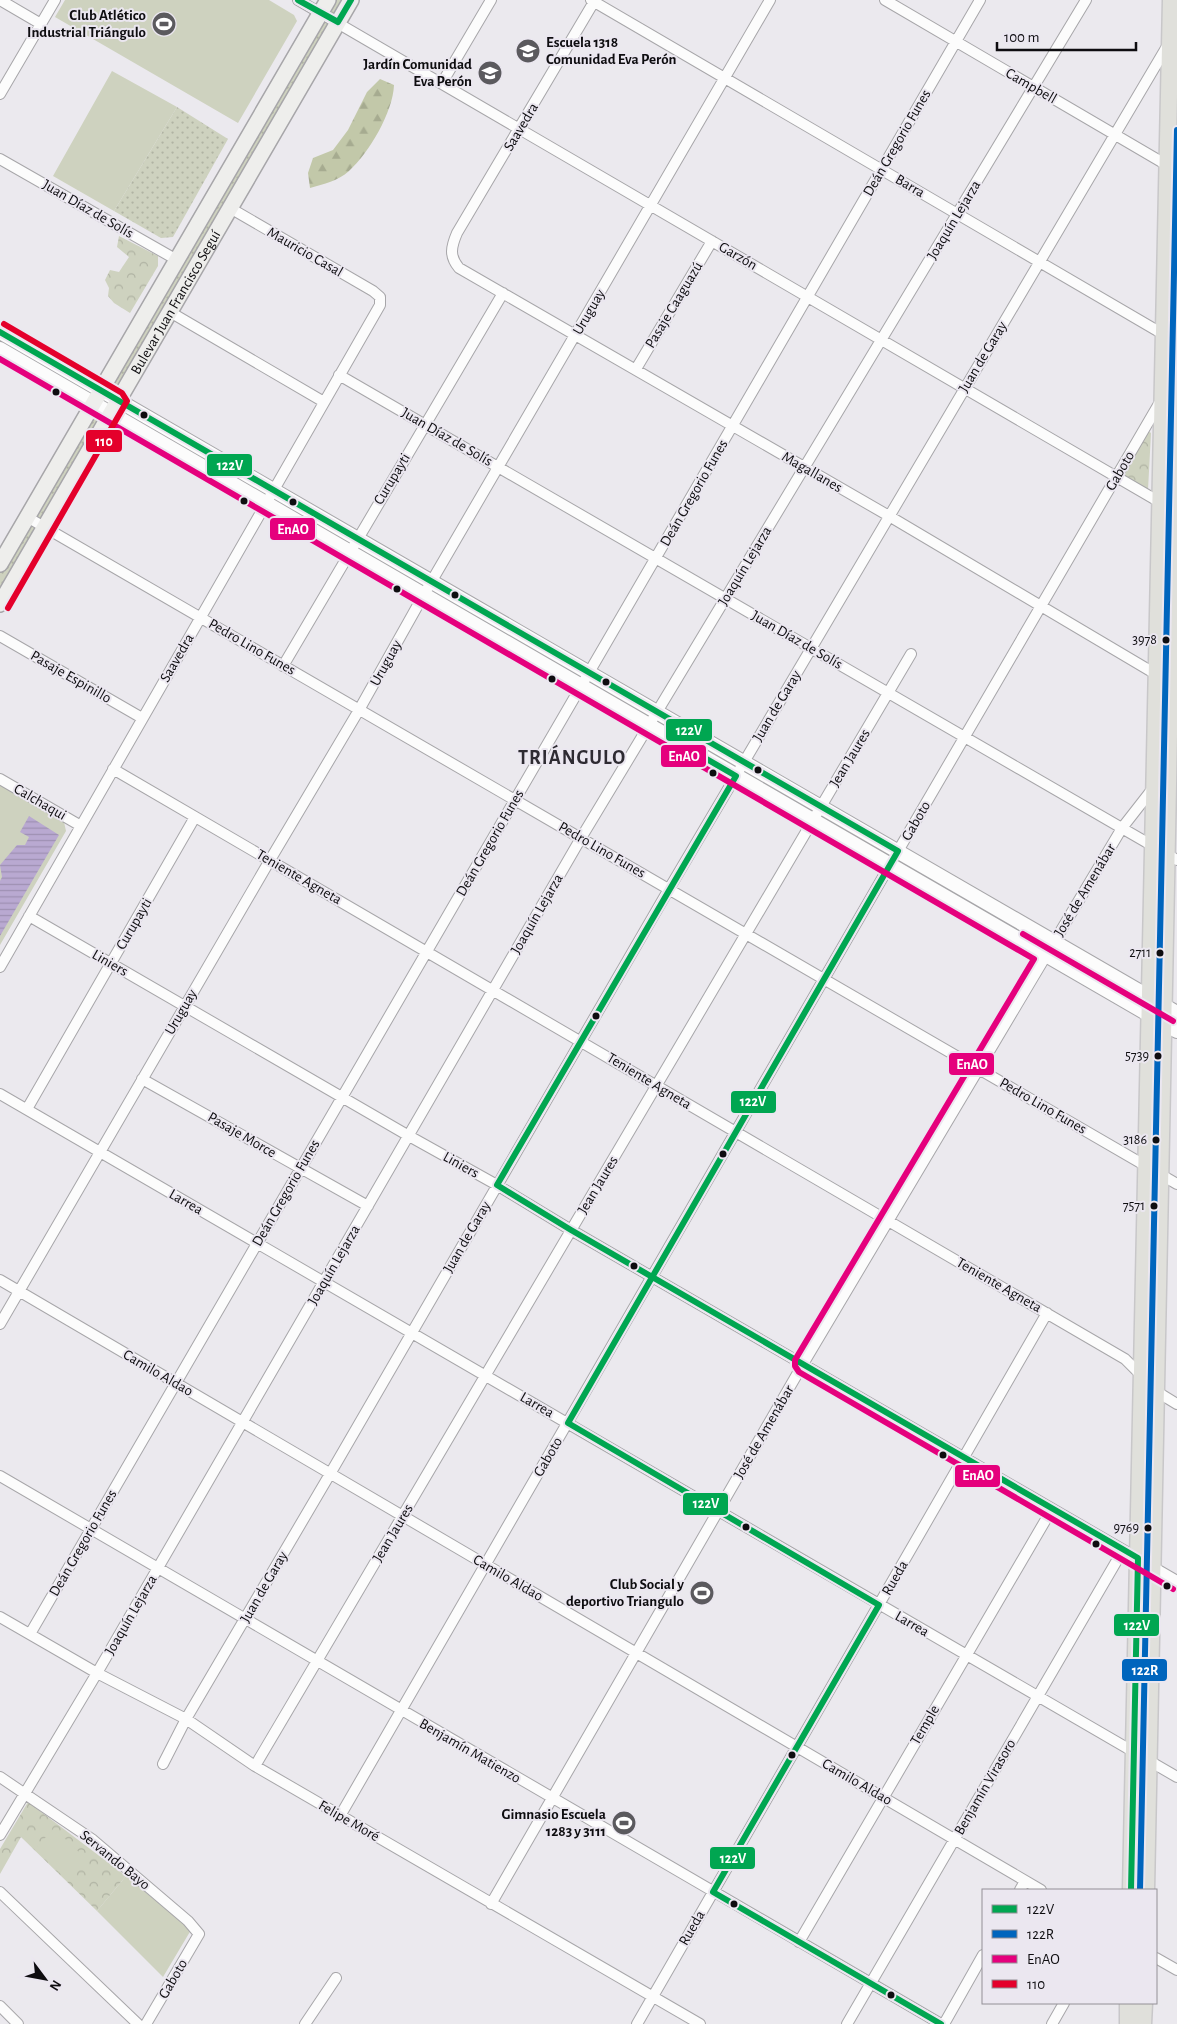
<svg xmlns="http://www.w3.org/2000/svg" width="1177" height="2024" viewBox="0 0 1177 2024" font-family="'Alegreya Sans',sans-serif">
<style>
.grass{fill:url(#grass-dots)}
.forest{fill:url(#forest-firs)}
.park{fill:url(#park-crowns)}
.garden{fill:#ced2bf}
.water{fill:url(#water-rules)}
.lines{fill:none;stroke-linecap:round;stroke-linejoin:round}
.minor-casing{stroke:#a7a6a9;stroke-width:12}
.tertiary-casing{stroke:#a7a6a9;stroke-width:16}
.secondary-casing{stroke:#a7a6a9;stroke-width:18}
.primary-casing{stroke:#c8c7c9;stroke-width:19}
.minor{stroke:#fcfcfc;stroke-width:10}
.tertiary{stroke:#fcfcfc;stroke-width:14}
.secondary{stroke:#eeeeec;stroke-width:15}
.primary{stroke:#e0e0db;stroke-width:16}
.bus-1-casing{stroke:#ebe7f0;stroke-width:10}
.bus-2-casing{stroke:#ebe7f0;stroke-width:10}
.bus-3-casing{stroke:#ebe7f0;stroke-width:10}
.bus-4-casing{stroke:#ebe7f0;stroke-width:10}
.bus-1{stroke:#00a651;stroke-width:6}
.bus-2{stroke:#0065bd;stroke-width:6}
.bus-3{stroke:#e5007d;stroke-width:6}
.bus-4{stroke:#e4002b;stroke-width:6}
.bus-dot{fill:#0e0d10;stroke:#ebe7f0;stroke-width:2}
.labels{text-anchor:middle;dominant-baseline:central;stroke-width:4;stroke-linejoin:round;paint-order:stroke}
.bus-label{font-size:14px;fill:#0e0d10;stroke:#ebe7f0;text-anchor:end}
.poi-label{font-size:15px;font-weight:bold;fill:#0e0d10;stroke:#ebe7f0;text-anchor:end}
.street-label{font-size:15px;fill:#0e0d10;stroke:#ebe7f0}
.district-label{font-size:20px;font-weight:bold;letter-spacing:1px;fill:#2e2b32;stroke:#ebe7f0}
.line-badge{stroke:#ebe7f0;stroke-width:2}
.badge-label{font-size:14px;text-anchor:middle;font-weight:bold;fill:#fff}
</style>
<defs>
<pattern id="grass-dots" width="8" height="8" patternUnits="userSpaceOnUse" patternTransform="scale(1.25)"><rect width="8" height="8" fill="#ced2bf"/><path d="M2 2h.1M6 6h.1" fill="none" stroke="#b0b3a3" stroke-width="1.8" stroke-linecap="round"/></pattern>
<pattern id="forest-firs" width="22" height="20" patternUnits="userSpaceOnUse" patternTransform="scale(1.25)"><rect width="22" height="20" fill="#c2c8a9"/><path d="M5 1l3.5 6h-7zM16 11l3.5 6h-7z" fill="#a6ab90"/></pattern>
<pattern id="park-crowns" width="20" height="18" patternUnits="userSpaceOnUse" patternTransform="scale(1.25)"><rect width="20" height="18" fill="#ced2bf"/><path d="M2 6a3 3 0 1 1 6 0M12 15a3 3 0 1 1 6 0" fill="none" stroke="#b0b3a3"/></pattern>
<pattern id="water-rules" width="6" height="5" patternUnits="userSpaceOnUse" patternTransform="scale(1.25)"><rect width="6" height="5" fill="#b9a9d1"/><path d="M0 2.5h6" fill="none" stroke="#9e90b2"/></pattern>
</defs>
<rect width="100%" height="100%" fill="#ebe9ee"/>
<path class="grass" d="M328,0H351L0,604V564Z
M177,107L228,139L173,237L161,238L114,211Z"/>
<path class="forest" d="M380,79L394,85C393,112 369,153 349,171C338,181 324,184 310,188L308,173L313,158L333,150L348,130L367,92Z"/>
<path class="park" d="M119,236L158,256V266L130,313L114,303L108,296L109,288L105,280L110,270L119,272L129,257L117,247Z
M1148,431L1151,433L1148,490L1122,475Z
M28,1802L126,1876L97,1911L21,1837L0,1874V1849Z"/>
<path class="garden" d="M65,0H269L294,15L297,21L238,123L55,17Z
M112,71L177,107L114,211L53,176Z
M0,784L64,822L66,831L0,945Z
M54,1828L85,1858L65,1878L35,1849Z
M126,1876L191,1930L163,1977L97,1911Z"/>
<path class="water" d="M29,816L59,835L0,936V881L2,877L0,865L17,845H25L29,837L20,832Z"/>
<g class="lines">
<defs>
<path id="minor" d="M0,0L41,24
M298,0L1163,504
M591,0L1168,337
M595,0L457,233C451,247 449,256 459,268L889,516L1159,676
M885,0L1177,171
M442,83L491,0
M0,94L55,0
M0,159L177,260
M170,312L324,402
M636,369L712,241
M339,375L1177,860
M27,517L1177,1184
M0,636L142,718
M283,666L503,293
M113,769L1125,1359L1143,1377
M0,779L81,826
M29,916L409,1136L497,1185L571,1230L1177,1581
M0,967L380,305V297L373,291L230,208
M142,1079L368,1206
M0,1094L1177,1777
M27,1109L195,817
M0,1280L1041,1890
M0,1324L270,860L359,710L423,596L770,0
M1154,1390L1177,1404
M0,1476L941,2024
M0,1617L97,1673L186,1719L255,1766L700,2024
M30,1634L980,0
M163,1764L186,1719L330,1474L669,889L1169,43
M255,1766L911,654
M0,1777L93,1840L188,1921L199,1934L146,2024
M340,1816L898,851L1160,402
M0,1835L97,1673L581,838L1086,0
M1020,1890L1025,1881
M0,1892L138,2024
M491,1904L803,1364L1122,828L1154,787
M799,1942L1052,1509
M1156,1958L1177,1970
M0,2006L18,2024
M305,2024L336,1978
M637,2024L1047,1313
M847,2024L1123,1550
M944,2024L983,1955
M1052,2024L1064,2003"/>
<path id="tertiary" d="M0,332L1177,1013
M0,349L1177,1031"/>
<g id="secondary">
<path d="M0,564L328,0"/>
<path id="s1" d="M0,604L351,0"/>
</g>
<path id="primary" d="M1131,1890L1171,0
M1146,1890L1177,332
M1128,2024V2003
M1143,2024L1144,2003"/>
</defs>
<use href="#minor" class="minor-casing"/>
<use href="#tertiary" class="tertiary-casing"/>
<use href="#secondary" class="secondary-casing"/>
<use href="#primary" class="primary-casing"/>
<use href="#minor" class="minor"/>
<use href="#tertiary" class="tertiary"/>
<use href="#secondary" class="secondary"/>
<use href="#primary" class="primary"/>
<defs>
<path id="bus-1" d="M298,0L338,22L351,0
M0,332L898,851L568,1423L879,1605L713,1892L941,2024
M698,754L736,776L497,1185L571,1230L1138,1558L1131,1890"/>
<path id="bus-2" d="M1140,1890L1177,130"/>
<path id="bus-3" d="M0,359L1034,959L795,1360V1366L799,1372L1173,1589
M1023,934L1173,1021"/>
<path id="bus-4" d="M4,324L122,393L127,401L8,608"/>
</defs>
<use href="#bus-1" class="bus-1-casing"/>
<use href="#bus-2" class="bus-2-casing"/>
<use href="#bus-3" class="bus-3-casing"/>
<use href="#bus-4" class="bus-4-casing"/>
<use href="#bus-1" class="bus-1"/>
<use href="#bus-2" class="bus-2"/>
<use href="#bus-3" class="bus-3"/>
<use href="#bus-4" class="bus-4"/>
</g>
<defs>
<symbol id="stadium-disc" viewBox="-11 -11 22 22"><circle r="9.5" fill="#5b5a5e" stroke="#ebe7f0"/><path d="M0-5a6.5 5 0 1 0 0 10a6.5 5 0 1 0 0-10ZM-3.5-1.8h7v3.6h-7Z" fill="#fff"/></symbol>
<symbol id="school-disc" viewBox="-11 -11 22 22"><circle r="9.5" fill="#5b5a5e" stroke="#ebe7f0"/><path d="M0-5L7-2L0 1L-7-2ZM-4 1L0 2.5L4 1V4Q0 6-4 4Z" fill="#fff"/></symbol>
</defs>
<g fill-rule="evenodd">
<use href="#stadium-disc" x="150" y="10" width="28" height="28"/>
<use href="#school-disc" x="514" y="37" width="28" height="28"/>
<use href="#school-disc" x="476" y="59" width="28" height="28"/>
<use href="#stadium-disc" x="688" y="1579" width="28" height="28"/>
<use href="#stadium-disc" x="610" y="1809" width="28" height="28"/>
</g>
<g class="bus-dot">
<circle cx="56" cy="392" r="4.5"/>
<circle cx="144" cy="415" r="4.5"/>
<circle cx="244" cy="501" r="4.5"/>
<circle cx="293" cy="502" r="4.5"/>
<circle cx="397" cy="589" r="4.5"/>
<circle cx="455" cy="595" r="4.5"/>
<circle cx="1166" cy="640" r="4.5"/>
<circle cx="552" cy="679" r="4.5"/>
<circle cx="606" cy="682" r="4.5"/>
<circle cx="758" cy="770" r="4.5"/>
<circle cx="713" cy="773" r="4.5"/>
<circle cx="1160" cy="953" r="4.5"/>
<circle cx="596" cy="1016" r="4.5"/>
<circle cx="1158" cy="1056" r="4.5"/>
<circle cx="1156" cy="1140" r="4.5"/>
<circle cx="723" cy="1154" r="4.5"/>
<circle cx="1154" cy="1206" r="4.5"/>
<circle cx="634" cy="1266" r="4.5"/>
<circle cx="943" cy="1455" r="4.5"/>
<circle cx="746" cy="1527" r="4.5"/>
<circle cx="1148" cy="1528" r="4.5"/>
<circle cx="1096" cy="1544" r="4.5"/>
<circle cx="1167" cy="1586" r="4.5"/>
<circle cx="792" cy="1755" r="4.5"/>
<circle cx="734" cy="1904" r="4.5"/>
<circle cx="891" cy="1995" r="4.5"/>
</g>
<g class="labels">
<g class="bus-label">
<text x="1157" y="640">3978</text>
<text x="1151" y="953">2711</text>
<text x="1149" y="1056">5739</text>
<text x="1147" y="1140">3186</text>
<text x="1145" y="1206">7571</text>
<text x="1139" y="1528">9769</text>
</g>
<g class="poi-label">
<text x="146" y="15">Club Atlético<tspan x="146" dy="17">Industrial Triángulo</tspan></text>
<text x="546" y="42" text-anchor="start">Escuela 1318<tspan x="546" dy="17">Comunidad Eva Perón</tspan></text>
<text x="472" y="64">Jardín Comunidad<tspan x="472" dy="17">Eva Perón</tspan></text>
<text x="684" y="1584">Club Social y<tspan x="684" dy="17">deportivo Triangulo</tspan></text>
<text x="606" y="1814">Gimnasio Escuela<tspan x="606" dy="17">1283 y 3111</tspan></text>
</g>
<g class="street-label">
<text transform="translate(1031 86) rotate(30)">Campbell</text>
<text transform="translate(521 127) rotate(-59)">Saavedra</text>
<text transform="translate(897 143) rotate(-60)">Deán Gregorio Funes</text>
<text transform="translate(910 186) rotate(30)">Barra</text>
<text transform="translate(88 209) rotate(30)">Juan Díaz de Solís</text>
<text transform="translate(954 220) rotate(-59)">Joaquín Lejarza</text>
<text transform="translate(305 252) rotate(30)">Mauricio Casal</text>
<text transform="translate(738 256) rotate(30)">Garzón</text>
<text stroke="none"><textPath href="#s1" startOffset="349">Bulevar Juan Francisco Seguí</textPath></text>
<text transform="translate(674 305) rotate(-59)">Pasaje Caaguazú</text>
<text transform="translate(589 312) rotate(-60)">Uruguay</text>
<text transform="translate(983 357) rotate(-59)">Juan de Garay</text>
<text transform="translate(447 437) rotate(30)">Juan Díaz de Solís</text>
<text transform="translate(1120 471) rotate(-60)">Gaboto</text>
<text transform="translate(812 472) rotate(30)">Magallanes</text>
<text transform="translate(392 479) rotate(-59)">Curupayti</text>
<text transform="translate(694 493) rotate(-60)">Deán Gregorio Funes</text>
<text transform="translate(745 566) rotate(-59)">Joaquín Lejarza</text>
<text transform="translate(797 640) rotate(30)">Juan Díaz de Solís</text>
<text transform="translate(252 647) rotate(30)">Pedro Lino Funes</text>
<text transform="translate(177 658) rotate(-60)">Saavedra</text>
<text transform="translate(386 663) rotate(-61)">Uruguay</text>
<text transform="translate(71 677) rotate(30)">Pasaje Espinillo</text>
<text transform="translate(777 706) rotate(-59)">Juan de Garay</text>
<text transform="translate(850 758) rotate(-59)">Jean Jaures</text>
<text transform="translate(40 802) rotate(30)">Calchaqui</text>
<text transform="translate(916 821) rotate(-60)">Gaboto</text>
<text transform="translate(490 843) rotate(-60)">Deán Gregorio Funes</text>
<text transform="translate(602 850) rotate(30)">Pedro Lino Funes</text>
<text transform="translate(299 877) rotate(30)">Teniente Agneta</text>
<text transform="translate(1085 890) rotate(-59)">José de Amenábar</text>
<text transform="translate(537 914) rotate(-60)">Joaquín Lejarza</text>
<text transform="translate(134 924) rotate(-60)">Curupayti</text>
<text transform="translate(110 963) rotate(30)">Liniers</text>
<text transform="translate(181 1012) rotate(-60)">Uruguay</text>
<text transform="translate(649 1081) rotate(31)">Teniente Agneta</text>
<text transform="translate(1043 1106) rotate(30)">Pedro Lino Funes</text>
<text transform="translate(242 1135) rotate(30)">Pasaje Morce</text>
<text transform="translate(461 1165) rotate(29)">Liniers</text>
<text transform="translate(598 1185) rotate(-59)">Jean Jaures</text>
<text transform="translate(286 1193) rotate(-60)">Deán Gregorio Funes</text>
<text transform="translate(186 1202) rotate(30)">Larrea</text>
<text transform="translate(467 1237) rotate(-60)">Juan de Garay</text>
<text transform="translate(334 1265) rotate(-60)">Joaquín Lejarza</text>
<text transform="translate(999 1285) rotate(30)">Teniente Agneta</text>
<text transform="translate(158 1373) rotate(30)">Camilo Aldao</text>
<text transform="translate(537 1405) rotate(30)">Larrea</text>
<text transform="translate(764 1432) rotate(-60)">José de Amenábar</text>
<text transform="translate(548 1457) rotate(-60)">Gaboto</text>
<text transform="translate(393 1533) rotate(-59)">Jean Jaures</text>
<text transform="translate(83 1543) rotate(-60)">Deán Gregorio Funes</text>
<text transform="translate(508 1578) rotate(30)">Camilo Aldao</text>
<text transform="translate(895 1578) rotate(-60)">Rueda</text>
<text transform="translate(264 1587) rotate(-60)">Juan de Garay</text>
<text transform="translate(131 1615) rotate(-60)">Joaquín Lejarza</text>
<text transform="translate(912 1624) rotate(30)">Larrea</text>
<text transform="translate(925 1725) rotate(-60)">Temple</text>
<text transform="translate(470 1751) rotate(30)">Benjamín Matienzo</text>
<text transform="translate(857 1782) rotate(30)">Camilo Aldao</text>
<text transform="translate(985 1787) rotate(-60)">Benjamín Virasoro</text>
<text transform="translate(349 1821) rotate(30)">Felipe Moré</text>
<text transform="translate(115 1860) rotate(39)">Servando Bayo</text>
<text transform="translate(692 1928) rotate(-60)">Rueda</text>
<text transform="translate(173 1979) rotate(-60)">Gaboto</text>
</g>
<g class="district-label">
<text x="572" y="758">TRIÁNGULO</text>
</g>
</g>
<g class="line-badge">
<rect x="85" y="429" width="38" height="24" rx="5" fill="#e4002b"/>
<rect x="206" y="453" width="47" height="24" rx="5" fill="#00a651"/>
<rect x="269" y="517" width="47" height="24" rx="5" fill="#e5007d"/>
<rect x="665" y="718" width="48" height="24" rx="5" fill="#00a651"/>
<rect x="660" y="744" width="47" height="24" rx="5" fill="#e5007d"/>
<rect x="948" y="1052" width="47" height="24" rx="5" fill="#e5007d"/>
<rect x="730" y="1090" width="47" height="24" rx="5" fill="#00a651"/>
<rect x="954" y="1464" width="47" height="24" rx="5" fill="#e5007d"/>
<rect x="682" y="1492" width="47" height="24" rx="5" fill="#00a651"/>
<rect x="1113" y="1613" width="47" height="24" rx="5" fill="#00a651"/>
<rect x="1121" y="1658" width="47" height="24" rx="5" fill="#0065bd"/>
<rect x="709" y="1846" width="47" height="24" rx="5" fill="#00a651"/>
</g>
<g class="badge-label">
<text x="104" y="446">110</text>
<text x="230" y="470">122V</text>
<text x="293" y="534">EnAO</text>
<text x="689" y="735">122V</text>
<text x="684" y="761">EnAO</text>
<text x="972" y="1069">EnAO</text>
<text x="753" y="1106">122V</text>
<text x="978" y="1480">EnAO</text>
<text x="706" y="1508">122V</text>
<text x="1137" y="1630">122V</text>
<text x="1145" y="1675">122R</text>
<text x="733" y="1863">122V</text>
</g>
<rect x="982" y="1889" width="175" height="115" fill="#ebe7f0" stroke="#939096"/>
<rect x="992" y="1905" width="25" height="8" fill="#00a651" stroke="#939096"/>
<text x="1027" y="1914" font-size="15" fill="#0e0d10">122V</text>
<rect x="992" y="1930" width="25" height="8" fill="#0065bd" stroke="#939096"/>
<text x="1027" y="1939" font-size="15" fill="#0e0d10">122R</text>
<rect x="992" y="1955" width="25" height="8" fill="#e5007d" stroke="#939096"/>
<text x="1027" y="1964" font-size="15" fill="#0e0d10">EnAO</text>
<rect x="992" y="1980" width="25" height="8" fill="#e4002b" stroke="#939096"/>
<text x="1027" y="1989" font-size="15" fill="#0e0d10">110</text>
<g transform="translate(45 1979) rotate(122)" stroke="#ebe7f0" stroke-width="4" paint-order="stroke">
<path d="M0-4L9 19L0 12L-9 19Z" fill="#0e0d10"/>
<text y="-8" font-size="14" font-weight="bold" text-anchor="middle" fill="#0e0d10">N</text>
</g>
<path d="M997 42v8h139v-8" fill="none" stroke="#0e0d10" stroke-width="2.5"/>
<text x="1004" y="42" font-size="15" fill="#0e0d10" stroke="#ebe7f0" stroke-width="4" paint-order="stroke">100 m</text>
</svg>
